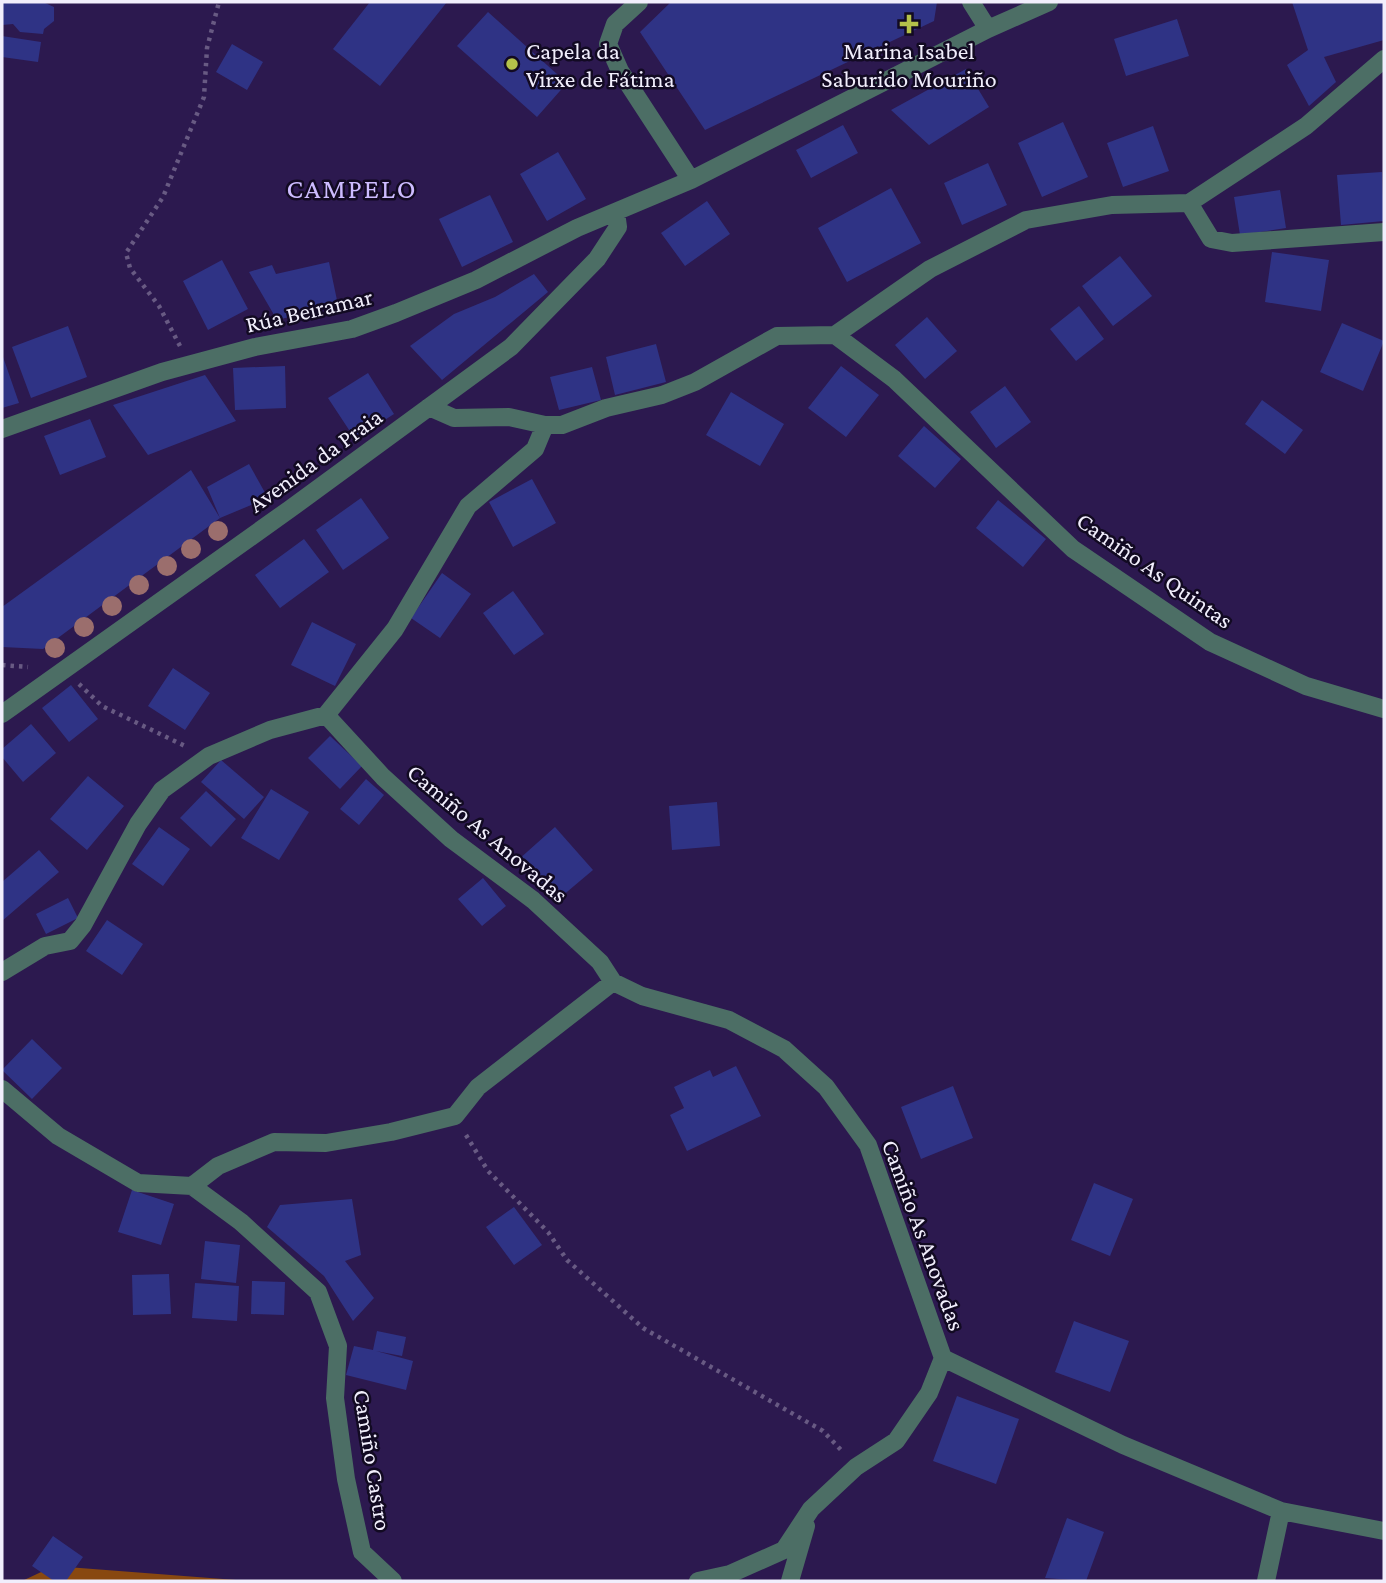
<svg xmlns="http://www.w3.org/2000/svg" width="1386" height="1583" viewBox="0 0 1386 1583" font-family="'Crimson Pro',serif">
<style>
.forest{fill:#884810}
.building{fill:#2f3385}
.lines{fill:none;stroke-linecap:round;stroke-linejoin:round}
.path{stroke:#685a83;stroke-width:4.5;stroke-dasharray:3.5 5;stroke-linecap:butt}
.minor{stroke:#4c6e65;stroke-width:18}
.tree{fill:#9b6e6d}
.poi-dot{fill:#b4c24a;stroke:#120a22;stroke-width:2.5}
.labels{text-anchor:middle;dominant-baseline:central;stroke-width:5;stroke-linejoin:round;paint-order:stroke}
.poi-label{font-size:24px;fill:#f1eefc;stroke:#120a22;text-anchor:start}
.street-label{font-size:24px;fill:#f1eefc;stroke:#120a22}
.quarter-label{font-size:28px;letter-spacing:2px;fill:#cdbcff;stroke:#120a22}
</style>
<rect width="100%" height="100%" fill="#2c194f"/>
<path class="forest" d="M54,1566L249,1581H22Z"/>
<path class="building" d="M2,2H43L54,7V21L44,29L43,34L20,32L13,24L2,25Z
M370,2H447L380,86L333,49Z
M671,2H937L934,21L705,130L640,32Z
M1292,2L1384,3V40L1324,57L1336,82L1309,106L1287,65L1308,50Z
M488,12L567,83L537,117L457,46Z
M1177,19L1189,56L1126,76L1114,39Z
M2,36L41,42L38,62L2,57Z
M232,44L263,62L247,90L216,72Z
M966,69L989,107L929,145L891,110Z
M1063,122L1088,177L1042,197L1018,143Z
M843,125L858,153L811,178L796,150Z
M1153,126L1169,171L1123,187L1107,143Z
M558,152L586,199L547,221L520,174Z
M988,163L1007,205L962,225L944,183Z
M1382,172L1384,221L1341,225L1337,175Z
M891,188L921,243L847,282L818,228Z
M1280,190L1286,228L1240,235L1234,197Z
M490,195L513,242L462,267L439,219Z
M707,201L730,234L685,266L661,233Z
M1272,252L1329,260L1321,311L1265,302Z
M1120,256L1152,296L1113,326L1082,286Z
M222,260L248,309L208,330L183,281Z
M329,262L338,305L277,320L249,272L272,265L276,274Z
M534,274L548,292L442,380L410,346L454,314L495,297Z
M1079,306L1104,339L1076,361L1050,329Z
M927,317L957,351L925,379L895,345Z
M1342,323L1384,341L1363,391L1320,372Z
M68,326L87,377L31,398L12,347Z
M656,344L666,382L615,395L606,357Z
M2,354L19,403L2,408Z
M285,366L286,408L235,410L233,368Z
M841,366L879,395L846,437L808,408Z
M592,367L601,400L559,410L550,377Z
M368,373L394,414L355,439L328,398Z
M205,375L236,421L148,455L113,405Z
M1005,386L1031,422L996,448L970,412Z
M731,392L784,424L760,466L706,435Z
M1262,400L1303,430L1285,454L1245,424Z
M90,419L106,457L60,475L44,436Z
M924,426L961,459L935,488L898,456Z
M249,464L268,498L220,518L43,649L2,647V607L191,470L220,518L207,487Z
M532,479L556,523L513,547L489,502Z
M361,498L389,538L343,570L316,530Z
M998,500L1046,539L1023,567L976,528Z
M304,539L329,572L280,608L255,575Z
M442,573L471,594L440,638L411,618Z
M513,591L544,634L514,655L483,613Z
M312,622L356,644L335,686L291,665Z
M173,668L210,693L185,730L148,706Z
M71,685L98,719L69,742L42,708Z
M31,724L56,753L23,782L2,757V749Z
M330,736L362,766L340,789L308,758Z
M221,760L264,797L244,819L201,782Z
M88,776L124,806L87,850L50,819Z
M366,779L384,795L359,825L340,809Z
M271,789L309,812L279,860L241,838Z
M206,791L236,819L211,847L180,818Z
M717,802L720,846L672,850L669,806Z
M159,827L190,849L163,886L132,864Z
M555,827L593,870L555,902L518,860Z
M39,850L59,872L2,921V882Z
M483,878L506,906L482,926L458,899Z
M68,898L78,918L46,934L36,914Z
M107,920L143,944L122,975L86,951Z
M32,1039L62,1068L32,1099L2,1070Z
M736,1066L761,1116L687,1151L670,1115L684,1108L674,1087L710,1070L713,1077Z
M953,1086L973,1138L921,1159L901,1107Z
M1094,1183L1133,1199L1110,1256L1071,1240Z
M132,1190L174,1204L161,1245L118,1232Z
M352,1199L361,1255L345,1261L374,1298L353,1321L324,1276L267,1227L280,1205Z
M514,1207L542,1245L514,1265L486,1227Z
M205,1241L240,1245L236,1283L201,1279Z
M169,1274L171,1314L133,1315L132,1275Z
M252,1281L285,1282L284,1315L251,1314Z
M195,1283L239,1286L237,1321L192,1318Z
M1074,1321L1129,1341L1110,1392L1055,1372Z
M377,1331L406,1337L402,1356L376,1351L413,1361L406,1390L346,1375L354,1346L373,1350Z
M957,1396L1019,1419L996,1484L933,1461Z
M1067,1518L1104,1532L1086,1581L1045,1578Z
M53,1536L83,1557L66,1581H54L32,1566Z"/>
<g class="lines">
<path class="path" d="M180,346L159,306L130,268L126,253L163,197L204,97L207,48L219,2
M2,665L28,667
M79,684L102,706L185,746
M466,1135L488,1171L548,1232L567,1260L643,1328L823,1431L842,1451"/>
<path class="minor" d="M639,2L615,24L608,44L620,71L691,180
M971,2L988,29
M1189,203L1211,239L1232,243L1384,232
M835,335L894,379L1073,549L1210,642L1306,686L1384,709
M429,407L454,418L509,417L545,425H562L606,408L662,395L695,382L777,336L835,335L930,269L1026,220L1112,205L1189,203L1306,126L1384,59
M2,429L162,372L255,347L352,329L396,313L476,280L577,228L691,180L988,29L1049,2
M2,714L290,509L511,347L597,259L618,227L616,212
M326,715L383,777L451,839L533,900L600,962L613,982L642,996L729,1020L784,1049L826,1087L868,1145L943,1358L1123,1445L1281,1511L1384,1531
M2,972L45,946L70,941L83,925L138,824L162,790L209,756L270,730L326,715L395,629L468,506L535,449L545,425
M2,1089L58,1136L138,1183L192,1186
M192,1186L218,1166L274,1142L326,1143L391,1132L455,1116L478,1087L613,982
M192,1186L241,1222L318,1292L338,1346L335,1398L346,1479L362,1552L393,1581
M698,1581L730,1574L784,1550L811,1509L856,1467L896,1441L929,1393L943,1358
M790,1581L806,1526
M1266,1581L1281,1511"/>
</g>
<g class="tree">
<circle cx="218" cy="531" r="10"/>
<circle cx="191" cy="549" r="10"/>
<circle cx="167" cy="566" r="10"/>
<circle cx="139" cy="585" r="10"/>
<circle cx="112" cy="606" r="10"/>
<circle cx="84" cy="627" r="10"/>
<circle cx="55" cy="648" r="10"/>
</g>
<g class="poi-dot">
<path d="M905.5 13.5h7v7h7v7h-7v7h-7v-7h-7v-7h7z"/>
<circle cx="512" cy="64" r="7"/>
</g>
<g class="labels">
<g class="poi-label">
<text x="526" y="50">Capela da<tspan x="526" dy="28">Virxe de Fátima</tspan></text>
<text x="909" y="50" text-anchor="middle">Marina Isabel<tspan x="909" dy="28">Saburido Mouriño</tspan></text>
</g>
<g class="street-label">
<text transform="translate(309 310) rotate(-13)">Rúa Beiramar</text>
<text transform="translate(315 460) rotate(-36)">Avenida da Praia</text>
<text transform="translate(1155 570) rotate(35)">Camiño As Quintas</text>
<text transform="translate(488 833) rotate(40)">Camiño As Anovadas</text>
<text transform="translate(924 1235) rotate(70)">Camiño As Anovadas</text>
<text transform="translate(373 1460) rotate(81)">Camiño Castro</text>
</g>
<g class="quarter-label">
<text x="352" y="188">CAMPELO</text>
</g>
</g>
<rect width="1386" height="1583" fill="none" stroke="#f1eefc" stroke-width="7"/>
</svg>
